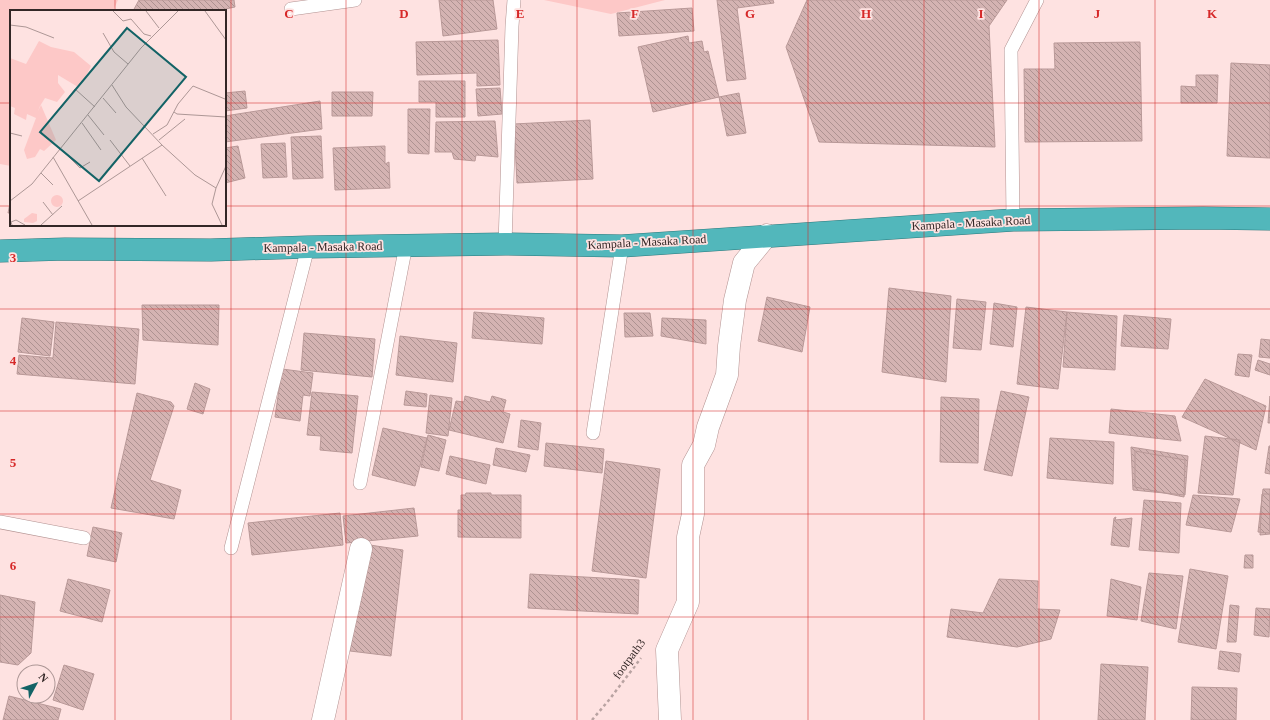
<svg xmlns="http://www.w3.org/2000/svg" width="1270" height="720" viewBox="0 0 1270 720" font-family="Georgia,serif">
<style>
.grass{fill:#fdc8c7}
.building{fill:url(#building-back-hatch);stroke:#b99998}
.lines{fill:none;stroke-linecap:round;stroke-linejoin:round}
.service-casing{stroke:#b29291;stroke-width:14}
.minor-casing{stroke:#b29291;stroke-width:23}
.trunk-casing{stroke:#2b797c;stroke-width:23}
.path{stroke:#b9a3a2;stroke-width:2.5;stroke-dasharray:3 3;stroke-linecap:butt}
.service{stroke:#fff;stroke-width:13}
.minor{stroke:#fff;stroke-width:22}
.trunk{stroke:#52b7bb;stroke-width:22}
.grid{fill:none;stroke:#d62828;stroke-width:1;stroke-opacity:0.55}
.labels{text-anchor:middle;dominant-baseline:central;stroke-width:3.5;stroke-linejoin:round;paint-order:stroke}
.street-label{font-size:12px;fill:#332726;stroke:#fee2e1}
.inset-road{fill:none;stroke:#ad9796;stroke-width:1}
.view{fill:#136366;fill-opacity:0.15;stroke:#136366;stroke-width:2}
.inset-edge{fill:none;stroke:#332726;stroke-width:2}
.grid-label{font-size:13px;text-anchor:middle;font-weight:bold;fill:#d62828;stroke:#fee2e1;stroke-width:3.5;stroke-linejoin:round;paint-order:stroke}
</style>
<defs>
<pattern id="building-back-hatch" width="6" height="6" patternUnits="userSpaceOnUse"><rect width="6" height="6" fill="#d4b3b2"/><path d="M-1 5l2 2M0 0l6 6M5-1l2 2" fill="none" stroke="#ad9291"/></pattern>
</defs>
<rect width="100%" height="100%" fill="#fee2e1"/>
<path class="grass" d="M0,0H118L113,11H11V166L0,164Z
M544,0H665L611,14Z"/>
<path class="building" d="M139,0H234L235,7L216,11H133Z
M439,0H493L497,29L443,36Z
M717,0H773L774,3L737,8L746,79L727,81Z
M807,0H1007L989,26L995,147L819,142L786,47Z
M692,8L694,31L619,36L617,13Z
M688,36L689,43L702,41L704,52L708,51L719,97L653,112L638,47Z
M498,40L500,85L477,86V73L417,75L416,42Z
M1140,42L1142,141L1025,142L1024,69H1055L1054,43Z
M1231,63L1270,65V158L1227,156Z
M1196,75H1218L1217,103H1181V86L1196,87Z
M419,81H465V117H436V102H419Z
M500,88L502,114L478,116L476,89Z
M245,91L247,108L225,111V93Z
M332,92H373L372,116H332Z
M739,93L746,133L727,136L719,97Z
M320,101L322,129L225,142V116Z
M408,109H430L429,154L408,153Z
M590,120L593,179L517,183L514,124Z
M495,121L498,157L476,155L475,161L454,159L452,152H435L436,122Z
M321,136L323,178L293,179L291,137Z
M285,143L287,177L263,178L261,144Z
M238,146L245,178L225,183V148Z
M385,146V164L389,162L390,188L335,190L333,148Z
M11,198V213H8Z
M889,288L951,296L946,382L882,372Z
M767,297L810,307L802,352L758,341Z
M957,299L986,302L981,350L953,348Z
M994,303L1017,307L1013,347L990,344Z
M142,305H219L218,345L143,340Z
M1026,307L1067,312L1058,389L1017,384Z
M474,312L544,318L542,344L472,338Z
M1067,312L1117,316L1115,370L1063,367Z
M624,313H650L653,336L625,337Z
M1124,315L1171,319L1168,349L1121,346Z
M22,318L54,322L50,356L18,352Z
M662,318L706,320V344L661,336Z
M56,322L139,329L135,384L17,374L19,355L53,358Z
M304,333L375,339L372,377L301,370Z
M400,336L457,343L453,382L396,375Z
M1261,339L1270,340V358L1259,357Z
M1238,354L1252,355L1249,377L1235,375Z
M1258,360L1270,364V375L1255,370Z
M282,369L313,373L310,396L303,395L300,421L275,417Z
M1205,379L1266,406L1256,450L1182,417Z
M195,383L210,389L203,414L187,409Z
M406,391L427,394L426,407L404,405Z
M1001,391L1029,397L1012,476L984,470Z
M312,392L358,396L352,453L320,450L321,436L307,435Z
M137,393L171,402L174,406L150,480L181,490L174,519L111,508Z
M430,395L452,398L448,436L426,433Z
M465,396L490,402L492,396L506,400L503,412L510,414L503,443L449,430L456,401L464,402Z
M1270,396V423H1268Z
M941,397L979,399L978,463L940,462Z
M1111,409L1175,416L1181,441L1109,433Z
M521,420L541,423L538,450L518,447Z
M383,428L427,438L415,486L372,475Z
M428,435L446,440L439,471L421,467Z
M1205,436L1240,440L1233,495L1198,493Z
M1050,438L1114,442L1113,484L1047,478Z
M546,443L604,449L602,473L544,466Z
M1269,446H1270V474L1265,473Z
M1131,447L1188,456L1185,495L1133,490Z
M496,448L530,455L526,472L493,465Z
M1135,451L1185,460L1184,497L1135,487Z
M450,456L490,465L486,484L446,474Z
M606,461L660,469L646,578L592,571Z
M1263,489H1270V533L1258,532Z
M466,493H491V495H521V538L458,537V510H461V495H465Z
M1262,494H1270V534L1260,535Z
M1193,495L1240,499L1231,532L1186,525Z
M1144,500L1181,503L1179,553L1139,550Z
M414,508L418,536L346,543L343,516Z
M340,513L343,545L252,555L248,523Z
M1116,517L1115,520L1125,519L1132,518L1129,547L1111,545L1114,518Z
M93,527L122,533L116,562L87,556Z
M363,544L403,550L391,656L350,651Z
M1245,555H1253V568H1244Z
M1190,569L1228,576L1216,649L1178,642Z
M1149,573L1183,576L1176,629L1141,621Z
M530,574L639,580L638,614L528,608Z
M68,579L110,590L102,622L60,611Z
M999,579L1038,581L1037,609L1060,610L1051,639L1017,647L947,637L951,609L983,613Z
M1111,579L1141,587L1137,620L1107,616Z
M0,595L35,602L31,653L18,665L0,662Z
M1230,605L1239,606L1236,642H1227Z
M1256,608L1270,609L1269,637L1254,635Z
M1220,651L1241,654L1239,672L1218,669Z
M1101,664L1148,667L1145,720H1098Z
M64,665L94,674L83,710L53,700Z
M1192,687L1237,688L1236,720H1191Z
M9,696L61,709L58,720H3Z"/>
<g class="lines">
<defs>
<path id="service" d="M291,9L355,0
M1013,220L1011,50L1037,0
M505,244L512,26L514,0
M593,433L622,246
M360,483L406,245
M0,522L84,538
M231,548L308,247"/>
<path id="minor" d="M323,720L361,549
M670,720L667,650L688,602V537L693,514V465L704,445L708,427L727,375L729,346L735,300L744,263L767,235"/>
<path id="trunk" d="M0,251L65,249L211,250L308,247L505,244L622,246L1013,220L1203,218L1270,219"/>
</defs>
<use href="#service" class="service-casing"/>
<use href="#minor" class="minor-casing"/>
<use href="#trunk" class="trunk-casing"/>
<path class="path" d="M592,720L609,700L641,658"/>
<use href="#service" class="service"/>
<use href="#minor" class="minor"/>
<use href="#trunk" class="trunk"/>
</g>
<path class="grid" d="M115,0V11M231,0V720M346,0V720M462,0V720M577,0V720M693,0V720M808,0V720M924,0V720M1039,0V720M1155,0V720M0,103H11M225,103H1270M0,206H11M225,206H1270M115,225V720M0,309H1270M0,411H1270M0,514H1270M0,617H1270"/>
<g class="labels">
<g class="street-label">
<text transform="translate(971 223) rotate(-3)">Kampala - Masaka Road</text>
<text transform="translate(647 242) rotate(-3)">Kampala - Masaka Road</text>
<text transform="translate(323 247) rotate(-1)">Kampala - Masaka Road</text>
<text transform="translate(629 659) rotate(-54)">footpath3</text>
</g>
</g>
<g transform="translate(10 10)">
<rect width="216" height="216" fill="#fee2e1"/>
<path d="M29,31L41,37L64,42L81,56L73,72L68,77L48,65V73L55,82L47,92L35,88L30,96L28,101L31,95L46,130L34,141L30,139L25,147L17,149L14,140L26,108L17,104L16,110L4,104L5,98L0,96V48L16,54Z" fill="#fdc8c7"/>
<path d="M41 191a6 6 0 1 1 12 0a6 6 0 1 1-12 0ZM22,203L27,204V211L23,213L14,212V209Z" fill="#fdc8c7"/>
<path class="inset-road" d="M103,1L113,11L121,9L134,24L141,26M136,1L149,18M195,1L216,30M0,15L16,17L44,28M93,23L104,42L118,54M102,75L116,97L152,135L185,165L206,178L202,194L212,215M93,88L106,103M51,98L65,79L85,97M164,102L167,104L216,107M78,105L94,125M72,113L91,140M0,123L12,126M143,124L157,115L168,94L183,76L215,89M100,130L120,156M149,130L175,109M51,139L70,158L80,152M43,147L82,215M132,148L156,186M31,163L43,175M206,178L216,156M0,191L22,174L131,38L168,1M68,191L152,135M33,192L43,205M2,215L1,212L6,210L15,215M31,215L52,196"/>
<path class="view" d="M117,18L176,67L89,171L30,122Z"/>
<rect width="216" height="216" class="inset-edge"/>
</g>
<g class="grid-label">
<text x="289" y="18">C</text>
<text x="404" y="18">D</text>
<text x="520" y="18">E</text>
<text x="635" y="18">F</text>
<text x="750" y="18">G</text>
<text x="866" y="18">H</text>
<text x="981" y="18">I</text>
<text x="1097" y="18">J</text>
<text x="1212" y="18">K</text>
<text x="13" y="262">3</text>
<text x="13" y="365">4</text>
<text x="13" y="467">5</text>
<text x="13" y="570">6</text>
</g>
<g transform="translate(36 684) rotate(50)"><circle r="19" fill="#fee2e1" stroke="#ad9796"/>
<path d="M0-3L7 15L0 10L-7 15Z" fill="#136366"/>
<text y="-6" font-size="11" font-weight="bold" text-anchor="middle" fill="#332726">N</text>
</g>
</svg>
